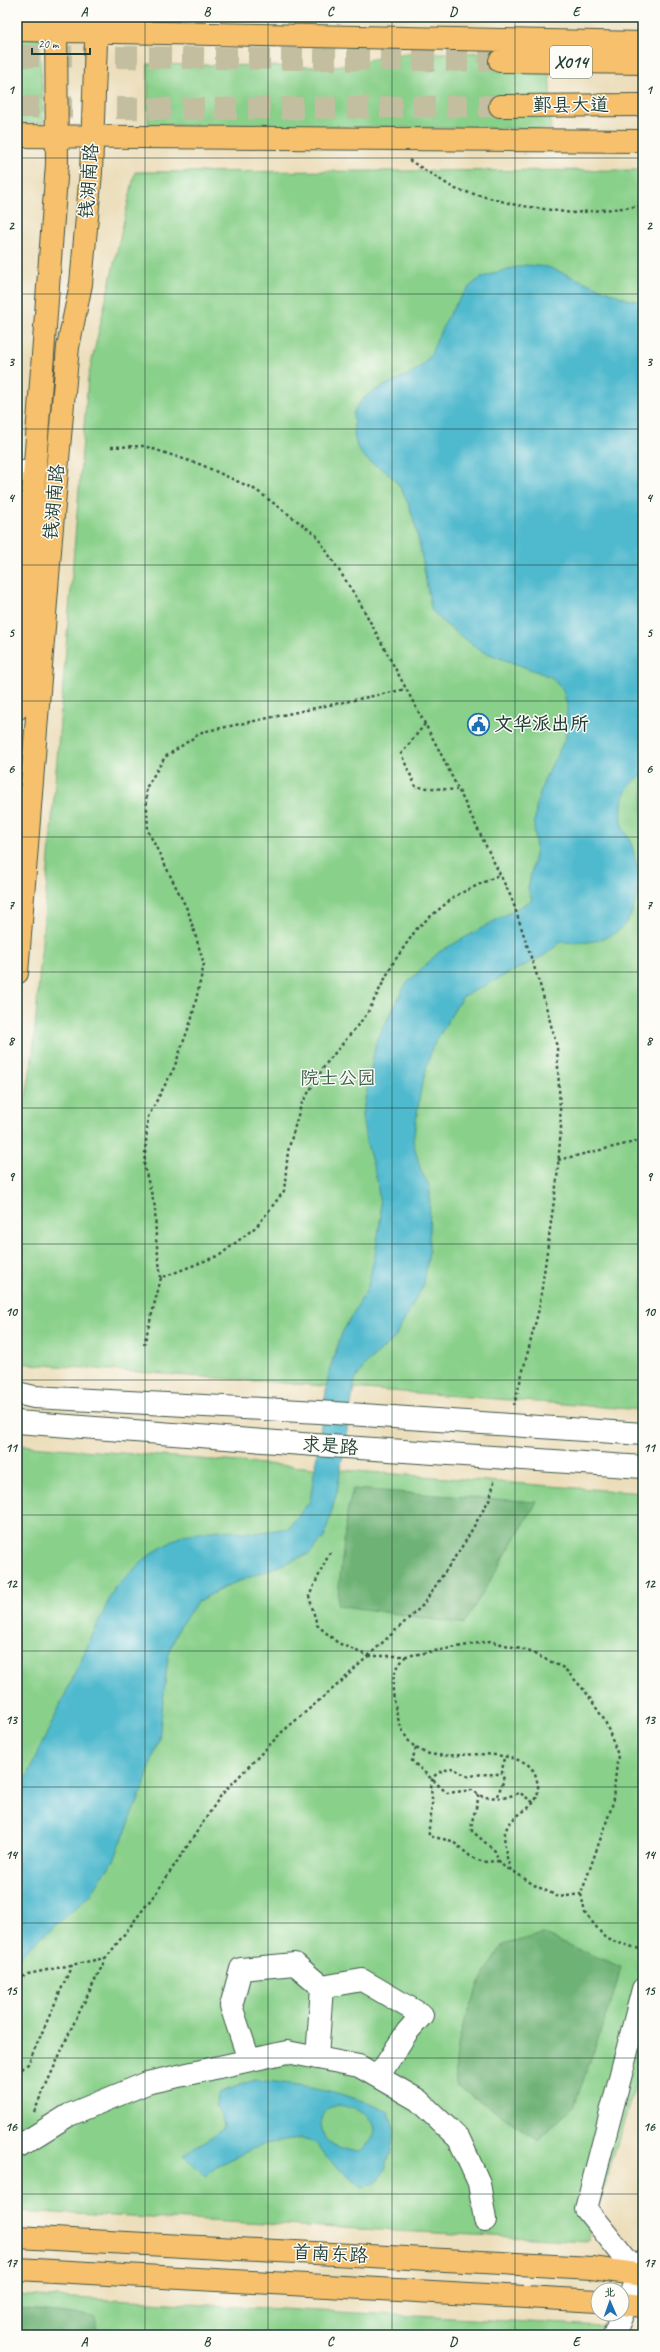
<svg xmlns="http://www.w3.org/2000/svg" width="660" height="2352" viewBox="0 0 660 2352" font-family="Caveat,'LXGW WenKai TC',sans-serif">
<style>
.green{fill:#89d08a;stroke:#54865f}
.forest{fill:#6eb276;stroke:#467855}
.water{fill:#50b9ce;stroke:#387b81;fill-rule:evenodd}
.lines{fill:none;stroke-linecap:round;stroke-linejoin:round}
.major-tunnel{stroke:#c3bea0;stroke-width:22;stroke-dasharray:22 11;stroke-linecap:butt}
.minor-casing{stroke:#3e5548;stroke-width:24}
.major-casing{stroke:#3e5548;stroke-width:24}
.path{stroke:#3e5548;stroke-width:2.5;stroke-dasharray:3 3;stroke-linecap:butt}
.minor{stroke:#fff;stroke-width:22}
.major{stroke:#f7c06c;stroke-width:22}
.grid{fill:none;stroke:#1f3d34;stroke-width:1;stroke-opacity:0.55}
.labels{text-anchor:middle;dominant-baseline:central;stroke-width:3;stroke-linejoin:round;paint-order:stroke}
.shield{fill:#fdfcf7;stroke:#62766e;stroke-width:1}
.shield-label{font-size:18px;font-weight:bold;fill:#1f3d34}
.street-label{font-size:19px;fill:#1f3d34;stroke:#fdfcf7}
.poi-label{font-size:19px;font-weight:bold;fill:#1f3d34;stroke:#fdfcf7;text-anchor:start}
.park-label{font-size:19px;fill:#3a624a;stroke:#fdfcf7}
.neatline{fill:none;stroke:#1f3d34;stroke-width:1.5}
.grid-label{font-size:13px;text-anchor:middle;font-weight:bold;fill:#1f3d34}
</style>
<rect width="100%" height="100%" fill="#fdfcf7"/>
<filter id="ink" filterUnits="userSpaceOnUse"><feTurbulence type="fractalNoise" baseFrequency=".025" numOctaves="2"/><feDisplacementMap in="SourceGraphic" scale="8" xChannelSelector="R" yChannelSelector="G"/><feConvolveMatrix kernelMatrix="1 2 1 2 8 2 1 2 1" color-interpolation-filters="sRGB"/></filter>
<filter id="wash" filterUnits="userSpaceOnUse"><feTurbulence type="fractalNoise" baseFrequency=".012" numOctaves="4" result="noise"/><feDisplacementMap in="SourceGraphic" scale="16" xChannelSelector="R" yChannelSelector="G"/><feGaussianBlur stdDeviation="0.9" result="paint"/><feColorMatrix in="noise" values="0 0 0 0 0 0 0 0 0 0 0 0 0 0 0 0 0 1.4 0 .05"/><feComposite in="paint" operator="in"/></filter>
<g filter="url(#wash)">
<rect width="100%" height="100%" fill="#ecdebb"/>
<path class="green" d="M39,36L44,123H17V37Z
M549,51L551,129L148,125V64L331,67L399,54Z
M643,170V1410L17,1363V1154L33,1053L88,378L135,172Z
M17,1445L643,1493V2058L588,2241L17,2211Z
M17,2295L603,2326L598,2335H17Z"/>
<path class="forest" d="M353,1489L537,1502L464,1624L337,1605L347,1513Z
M542,1934L621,1967L612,2000L574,2106L538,2140L456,2085C452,2034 475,1987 503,1945Z
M17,2308L95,2316L97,2335H22Z"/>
<path class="water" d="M526,265L548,267L629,300L643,301V776C624,783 620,803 622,821C622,830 629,838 632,846C634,853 636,860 637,867C639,876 638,888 636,897C630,938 597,945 561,942L545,955L462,997L432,1048L421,1088L413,1141L421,1171L430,1187L429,1251L424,1284L394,1339L366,1364L355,1380L337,1492L324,1538L309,1554L227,1586L198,1601L179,1627L168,1657L159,1739L143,1789L114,1860L88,1897L17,1959V1802L35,1759L115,1587L152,1553L183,1535L219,1530L256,1533L288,1528L310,1501L329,1371L342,1333L367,1289L375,1255L381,1215L377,1180L366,1141L362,1116L376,1042L405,985L439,952L532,900L528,888L536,850L534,826L537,802L545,778L566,737L567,705L563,690L551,677L481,651L445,624L432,611C423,574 419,512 397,483C380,459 354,467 354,427C354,422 352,415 354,412C367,382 413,383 429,357C433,351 435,344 438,337C446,319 459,295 475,282C489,272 510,269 526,265Z
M254,2080C302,2084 347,2091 389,2113L394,2127L391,2151L385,2170L376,2183L363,2187L329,2161L316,2143L301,2139L264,2144L219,2165L205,2176L184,2155C195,2144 215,2139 224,2126L221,2114L215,2106L219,2093ZM338,2105C368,2110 391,2126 360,2152C350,2151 338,2148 329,2143C325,2140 323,2134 322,2129C318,2115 325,2109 338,2105Z"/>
</g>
<g filter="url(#ink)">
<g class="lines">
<path class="major-tunnel" d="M17,56L500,61
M17,107L200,109L500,106"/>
<defs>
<path id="minor" d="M17,472L35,469
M17,1393L34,1397L319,1412L643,1434
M17,1422L315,1445L643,1467
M317,2058L322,1987
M249,2060L231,2006L241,1969L295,1964L322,1987L362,1980L422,2015L407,2032L378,2077
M19,2146L69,2115L147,2083L287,2052L359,2066L418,2100L459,2139L479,2183L485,2220
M638,2274L586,2209L643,1989
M614,2335L643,2262"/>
<path id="major" d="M17,30L643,43
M500,61L643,63
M500,106L643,105
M17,136L643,141
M17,709L57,164L56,17
M17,973L51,538L68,347L81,284L91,172L97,17
M17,2237L592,2268L643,2275
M17,2269L598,2301
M622,2304L643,2306"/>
</defs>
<use href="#minor" class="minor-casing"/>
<use href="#major" class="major-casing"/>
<path class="path" d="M409,160L455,189L516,205L572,213L643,206
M111,447L144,446L202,465L256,490L316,535L359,601L439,750L512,899L541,988L557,1047L561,1128L557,1179L539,1309L514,1405
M425,724L401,754L416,787L457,790
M558,1160L643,1140
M161,1278L156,1239L155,1207L144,1166L148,1117L174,1068L192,1018L204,964L188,911L148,831L146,788L165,757L202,732L406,689
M144,1345L161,1278L220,1255L257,1226L284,1191L288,1151L301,1105L325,1065L367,1014L393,963L418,927L455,896L499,875
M368,1656L422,1606L465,1542L490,1498L495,1478
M369,1656H407L490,1641L528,1651L564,1668L585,1691L605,1721L618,1755L612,1806L581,1894L585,1913L606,1939L643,1950
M406,1656C391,1673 391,1683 395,1706C410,1783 459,1743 511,1758C519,1760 527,1762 532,1769C536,1773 537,1781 538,1786C540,1812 511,1810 505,1833C503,1844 507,1858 510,1869L534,1885L559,1897L581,1894
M416,1748L412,1761L447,1793L472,1790L483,1797L503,1798L520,1793L534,1803
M478,1794C479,1807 470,1817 472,1831L495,1851L499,1861L506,1869H510
M497,1796L504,1780L502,1773L504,1756
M499,1861L483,1862L470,1856L452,1841L429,1836C428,1824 432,1816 432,1805C433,1798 429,1784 433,1778C436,1772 447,1770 452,1768L469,1777C481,1772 490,1776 502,1773
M17,1980L28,1974L105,1958
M17,2073L28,2064L72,1965
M34,2112L72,2027L106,1958L158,1890L222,1794L282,1732L342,1681L368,1656L338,1643L317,1625L309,1596L330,1552"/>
<use href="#minor" class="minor"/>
<use href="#major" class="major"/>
</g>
</g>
<path class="grid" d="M145,17V2335M268,17V2335M392,17V2335M515,17V2335M17,158H643M17,294H643M17,429H643M17,565H643M17,701H643M17,837H643M17,972H643M17,1108H643M17,1244H643M17,1380H643M17,1515H643M17,1651H643M17,1787H643M17,1923H643M17,2058H643M17,2194H643"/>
<defs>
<symbol id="civic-ring" viewBox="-11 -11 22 22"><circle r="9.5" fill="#fdfcf7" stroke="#1f6fb2" stroke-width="1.5"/><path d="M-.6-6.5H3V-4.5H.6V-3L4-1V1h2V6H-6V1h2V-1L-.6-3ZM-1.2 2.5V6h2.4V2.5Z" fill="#1f6fb2"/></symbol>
</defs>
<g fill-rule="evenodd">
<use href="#civic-ring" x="466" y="712" width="25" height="25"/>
</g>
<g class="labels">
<rect class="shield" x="550" y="46" width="42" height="32" rx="3"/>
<g class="shield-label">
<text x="571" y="62">X014</text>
</g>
<g class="street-label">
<text x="571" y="105">鄞县大道</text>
<text transform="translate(89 181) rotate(-86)">钱湖南路</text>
<text transform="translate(54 502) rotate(-85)">钱湖南路</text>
<text transform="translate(330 1446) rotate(4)">求是路</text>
<text transform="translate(330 2254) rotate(3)">首南东路</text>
</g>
<g class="poi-label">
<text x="494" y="724">文华派出所</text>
</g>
<g class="park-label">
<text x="338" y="1078">院士公园</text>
</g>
</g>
<rect width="660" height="2352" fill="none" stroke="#fdfcf7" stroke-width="44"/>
<g transform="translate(610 2302) rotate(358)"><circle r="19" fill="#fdfcf7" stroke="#a4b0a9"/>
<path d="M0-3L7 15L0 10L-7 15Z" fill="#1f6fb2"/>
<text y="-6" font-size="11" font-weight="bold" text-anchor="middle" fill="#1f3d34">北</text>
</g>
<path d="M32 48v6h58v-6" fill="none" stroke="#1f3d34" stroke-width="2"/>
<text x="38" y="48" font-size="12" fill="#1f3d34" stroke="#fdfcf7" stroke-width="3" paint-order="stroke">20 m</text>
<rect x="22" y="22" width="616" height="2308" class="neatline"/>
<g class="grid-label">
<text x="84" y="16">A</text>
<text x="207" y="16">B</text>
<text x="330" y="16">C</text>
<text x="453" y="16">D</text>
<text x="576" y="16">E</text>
<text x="11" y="94">1</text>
<text x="649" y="94">1</text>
<text x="11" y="230">2</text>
<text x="649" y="230">2</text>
<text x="11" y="366">3</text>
<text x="649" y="366">3</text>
<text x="11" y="502">4</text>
<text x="649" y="502">4</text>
<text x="11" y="637">5</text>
<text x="649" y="637">5</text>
<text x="11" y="773">6</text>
<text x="649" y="773">6</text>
<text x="11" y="909">7</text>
<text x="649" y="909">7</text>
<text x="11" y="1045">8</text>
<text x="649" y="1045">8</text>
<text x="11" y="1181">9</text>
<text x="649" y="1181">9</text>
<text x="11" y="1316">10</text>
<text x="649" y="1316">10</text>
<text x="11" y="1452">11</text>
<text x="649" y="1452">11</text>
<text x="11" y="1588">12</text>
<text x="649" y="1588">12</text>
<text x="11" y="1724">13</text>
<text x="649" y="1724">13</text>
<text x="11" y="1859">14</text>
<text x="649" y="1859">14</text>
<text x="11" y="1995">15</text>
<text x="649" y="1995">15</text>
<text x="11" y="2131">16</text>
<text x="649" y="2131">16</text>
<text x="11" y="2267">17</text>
<text x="649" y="2267">17</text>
<text x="84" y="2346">A</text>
<text x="207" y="2346">B</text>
<text x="330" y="2346">C</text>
<text x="453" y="2346">D</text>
<text x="576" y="2346">E</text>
</g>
</svg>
